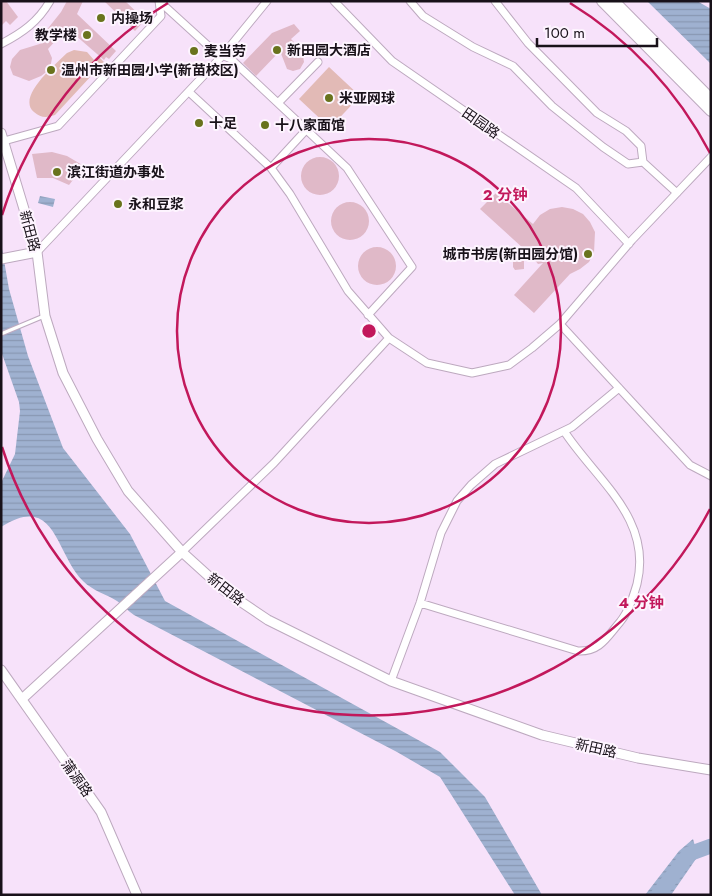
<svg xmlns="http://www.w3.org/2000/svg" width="712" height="896" viewBox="0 0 712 896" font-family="Jost,'Noto Sans SC',sans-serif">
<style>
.green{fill:#e2bab6}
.water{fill:url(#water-rules)}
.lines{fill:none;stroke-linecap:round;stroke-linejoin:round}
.river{stroke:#9fb1d0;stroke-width:15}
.building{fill:#e0b9c8}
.service-casing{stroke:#bda9bf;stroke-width:5.5}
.minor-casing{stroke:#bda9bf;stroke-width:9}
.tertiary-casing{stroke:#bda9bf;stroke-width:11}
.secondary-casing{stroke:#bda9bf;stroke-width:12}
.service{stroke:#fff;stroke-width:3}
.minor{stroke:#fff;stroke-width:7}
.tertiary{stroke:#fff;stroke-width:9}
.secondary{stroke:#fff;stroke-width:10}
.ring{fill:none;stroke:#c2185b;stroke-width:2.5}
.poi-dot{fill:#69731d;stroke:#fdf4fe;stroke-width:2}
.labels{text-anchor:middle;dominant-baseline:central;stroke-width:4;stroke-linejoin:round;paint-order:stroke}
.poi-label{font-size:14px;font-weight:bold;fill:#181119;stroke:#fdf4fe;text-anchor:start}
.street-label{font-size:14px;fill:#181119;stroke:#fdf4fe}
.centre{fill:#c2185b;stroke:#fdf4fe;stroke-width:2.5}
.ring-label{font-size:15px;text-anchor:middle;font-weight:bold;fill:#c2185b;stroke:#fdf4fe;stroke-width:4;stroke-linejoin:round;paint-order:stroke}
</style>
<defs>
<pattern id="water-rules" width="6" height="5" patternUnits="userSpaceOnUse" patternTransform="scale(1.25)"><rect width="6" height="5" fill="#9fb1d0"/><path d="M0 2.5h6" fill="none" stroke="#8897b2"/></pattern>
</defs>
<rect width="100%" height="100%" fill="#f7e2fa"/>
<path class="green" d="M74,50L87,52L94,60L98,56L104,62L55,115C46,118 41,118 34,112C16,97 56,64 67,53Z
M329,67L360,96L330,128L299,99Z"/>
<path class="water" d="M647,1H697L711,9V64Z
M40,196L55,199L53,207L38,203Z
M1,243L9,289L28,356L63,448L130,534L165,601L440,752L485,797L542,895H515L440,777L397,752L134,615C128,611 123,605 117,601C106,594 93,591 83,581C55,553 56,492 1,527V483L15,454L20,411L19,402L1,351Z
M693,839L698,856L671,895H645L679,851Z"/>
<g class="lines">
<path class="river" d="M658,895L689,854L711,846"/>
</g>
<path class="building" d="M1,1H6L18,17L10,25L6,21L1,26Z
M67,1H83L77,14L116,51L109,59L106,57L104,60L67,28L48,49L52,58L50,69L41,76L29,81L13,75L10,67L12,59L20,50L46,42L41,37L61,12Z
M104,1H125L145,20L135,31Z
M294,24L300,31L291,39L294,42L289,47L298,51L303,56L304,62L300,69L293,71L287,69L280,51L256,76L243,63L272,33Z
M52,152L67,156L84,166L69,185L53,178H37L32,154Z
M301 176a19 19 0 1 1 38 0a19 19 0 1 1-38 0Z
M496,193L533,224L540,215L550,209L562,207L573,209L583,214L590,222L595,232L594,253L589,262L580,269L570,274L534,313L514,295L543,263L538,264L524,247V249L480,209Z
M331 221a19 19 0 1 1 38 0a19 19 0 1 1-38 0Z
M358 266a19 19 0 1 1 38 0a19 19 0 1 1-38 0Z
M524,258V269L515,270L513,267V261Z"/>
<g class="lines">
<defs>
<path id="service" d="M1,334L44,316"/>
<path id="minor" d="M159,1L215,52L231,59L347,168L412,267L368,315
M334,1L392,61L576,188L629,244
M410,1L423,16L473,47L513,66L552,106L603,147L628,164L643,162L677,193
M495,1L528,43L597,113L626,131L641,146L643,162
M1,44C22,33 38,22 50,1
M189,92L271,168L290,194L348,291L389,338L427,363L472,373L509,365L532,348L560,324L632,240L711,157
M278,103L318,62
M4,141L58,126L161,16L159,1
M271,168L306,130
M37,252L223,55L267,1
M560,324L690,465L711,476
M182,552L274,463L389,338
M420,603L578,651C600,652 607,637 620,622C629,611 633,597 637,584C653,518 596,480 564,431
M391,681L420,603L441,533L457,501L471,485L495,464L572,427L619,388"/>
<path id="tertiary" d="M1,133L37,252L45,316L63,373L97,439L128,491L182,552L225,591L268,620L391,681L542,735L638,758L711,770
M1,259L37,252
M1,670L101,812L137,895
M22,699L182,552"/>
<path id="secondary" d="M602,1L711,111
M614,1L711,99"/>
</defs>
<use href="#service" class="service-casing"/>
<use href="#minor" class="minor-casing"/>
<use href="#tertiary" class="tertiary-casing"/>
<use href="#secondary" class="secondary-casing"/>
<use href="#service" class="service"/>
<use href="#minor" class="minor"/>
<use href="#tertiary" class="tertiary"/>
<use href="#secondary" class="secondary"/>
</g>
<g class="ring">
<circle cx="369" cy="331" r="192"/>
<path d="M710 509A385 385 0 0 1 2 447M2 215A385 385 0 0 1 168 3M570 3A385 385 0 0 1 710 153"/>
</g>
<g class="poi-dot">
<circle cx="101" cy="18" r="5"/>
<circle cx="87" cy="35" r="5"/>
<circle cx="277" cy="50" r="5"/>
<circle cx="194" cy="51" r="5"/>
<circle cx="51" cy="70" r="5"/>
<circle cx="329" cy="98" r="5"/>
<circle cx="199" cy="123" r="5"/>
<circle cx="265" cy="125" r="5"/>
<circle cx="57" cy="172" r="5"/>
<circle cx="118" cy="204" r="5"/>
<circle cx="588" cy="254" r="5"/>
</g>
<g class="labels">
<g class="poi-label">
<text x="111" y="18">内操场</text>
<text x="77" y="35" text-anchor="end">教学楼</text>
<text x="287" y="50">新田园大酒店</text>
<text x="204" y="51">麦当劳</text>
<text x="61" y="70">温州市新田园小学(新苗校区)</text>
<text x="339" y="98">米亚网球</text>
<text x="209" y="123">十足</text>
<text x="275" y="125">十八家面馆</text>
<text x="67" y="172">滨江街道办事处</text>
<text x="128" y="204">永和豆浆</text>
<text x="578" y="254" text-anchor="end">城市书房(新田园分馆)</text>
</g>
<g class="street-label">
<text transform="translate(481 123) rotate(35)">田园路</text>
<text transform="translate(30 231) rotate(75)">新田路</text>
<text transform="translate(226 589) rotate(38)">新田路</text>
<text transform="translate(596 748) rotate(13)">新田路</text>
<text transform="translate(77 778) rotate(55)">蒲源路</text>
</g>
</g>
<circle cx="369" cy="331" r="8" class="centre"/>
<g class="ring-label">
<text x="505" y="200">2 分钟</text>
<text x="641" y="608">4 分钟</text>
</g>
<rect width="712" height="896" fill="none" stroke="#181119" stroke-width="5"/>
<path d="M537 38v8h120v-8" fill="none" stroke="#181119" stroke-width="2.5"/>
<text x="544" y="38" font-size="15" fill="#181119" stroke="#fdf4fe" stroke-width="4" paint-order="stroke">100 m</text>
</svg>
